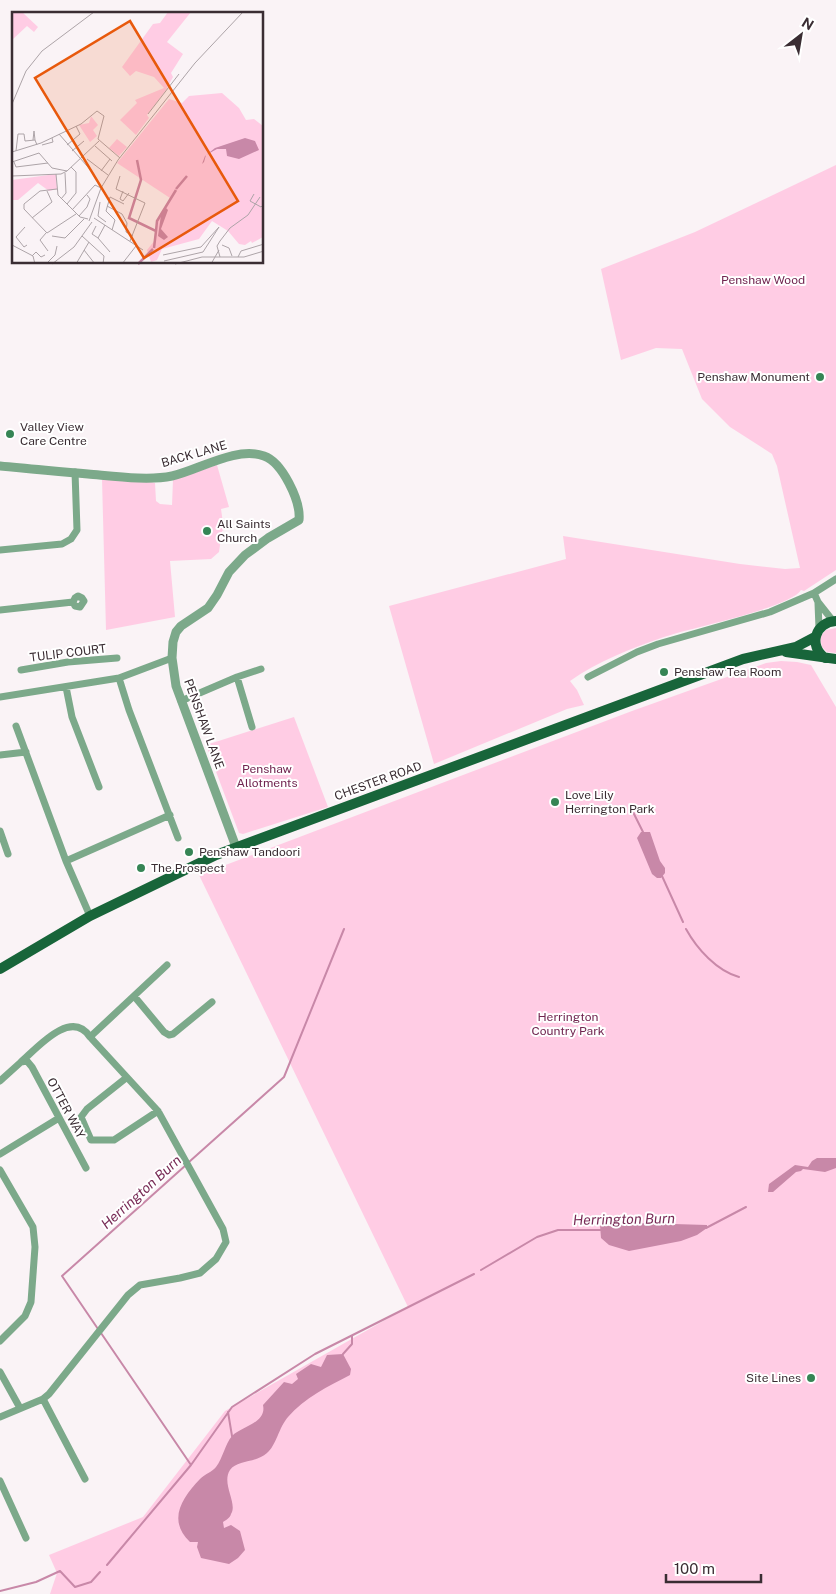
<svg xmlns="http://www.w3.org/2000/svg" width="836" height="1594" viewBox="0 0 836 1594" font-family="'Public Sans',sans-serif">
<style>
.green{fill:#ffcce4}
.water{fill:#c888a8}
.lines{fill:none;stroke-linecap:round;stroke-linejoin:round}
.stream{stroke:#c888a8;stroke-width:2}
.minor{stroke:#7ca98a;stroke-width:7}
.tertiary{stroke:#7ca98a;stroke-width:9}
.primary{stroke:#18653a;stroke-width:10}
.poi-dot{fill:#368555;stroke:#fff;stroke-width:2}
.labels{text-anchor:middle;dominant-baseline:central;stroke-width:4;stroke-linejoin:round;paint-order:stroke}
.park-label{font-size:12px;fill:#712550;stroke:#fff}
.poi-label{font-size:12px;fill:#3a2d33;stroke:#fff;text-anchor:start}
.street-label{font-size:12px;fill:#3a2d33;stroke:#fff}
.water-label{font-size:14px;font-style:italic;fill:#782b56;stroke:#fff}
.inset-river{fill:none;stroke:#c888a8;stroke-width:2.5}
.inset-road{fill:none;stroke:#ada4a8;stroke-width:1}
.view{fill:#e8590c;fill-opacity:0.15;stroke:#e8590c;stroke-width:2.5}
.inset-edge{fill:none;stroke:#3a2d33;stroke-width:2.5}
</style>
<rect width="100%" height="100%" fill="#faf3f6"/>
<path class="green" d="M836,165V570L804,591L801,590C790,608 689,628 664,637C632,648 598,661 570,681L577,690L584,705L567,709L434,764L389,606L566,559L563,536L740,564L785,569L800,568L777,466L772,454L730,427L702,399L682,349L656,348L621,360L601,269L695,232Z
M217,465L229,507L221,509L224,530L222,531L219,552L211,559L170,561L175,617L106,630L102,479H141L155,483L156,501L160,504L172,505L173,480Z
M836,628V653L827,652L822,647L820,637L826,630Z
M781,661L797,662L811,665L836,707V1594H50L57,1573L49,1555L143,1517L225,1411L408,1307L199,875L632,711L766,663Z
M294,717L328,807L243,834L239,833L206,745Z"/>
<path class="water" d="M641,832H650L660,861L665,868V873L661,878H657L652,874L637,838Z
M817,1158H836V1168L825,1172L803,1169L801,1171L796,1172L773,1192H768L769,1184L795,1165L808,1167L812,1161Z
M607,1222L707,1225V1228L697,1235L681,1241L629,1251L609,1245L601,1238L600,1225Z
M343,1354L351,1369L350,1375C329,1386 304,1398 288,1417C279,1427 276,1446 267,1453C256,1463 237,1460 230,1470C221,1484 238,1503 231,1514C230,1518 226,1520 223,1522L224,1528L231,1525L240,1531L245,1550L238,1558L229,1564L201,1558L197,1547L198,1542H190C167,1520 182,1498 200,1479C205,1474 212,1472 216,1467C223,1458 225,1444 232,1436C242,1426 267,1423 263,1405L284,1382L292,1384L298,1379L296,1374L311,1364L321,1367L327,1355Z"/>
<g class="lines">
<path class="stream" d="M633,812L643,832
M662,876L683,922
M686,929C697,949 717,971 739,977
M189,1162L284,1077L344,929
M706,1228L746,1207
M481,1270L537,1237L558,1230H602
M98,1329L62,1276L186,1165
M101,1333L191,1465L107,1565
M343,1354L352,1344V1336
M228,1412L232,1436
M191,1465L232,1407L315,1354L474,1274
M0,1591L36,1582L60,1571L75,1587L91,1582L100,1572"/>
<path class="minor" d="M0,550L62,544L71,539L77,530L75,472
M814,593L818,602L833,621
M818,603L819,628
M0,610L73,602L75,598L78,596L82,598L84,601L80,607L75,606L73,602
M21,670L68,662L117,658
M237,677L252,727
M588,677L637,652L658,644L770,612L814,593L836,579
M119,678L129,710L178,838
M66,687L72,717L99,787
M0,697L119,678L172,658
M181,701L237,677L261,669
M16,726L66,861L90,916
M0,755L26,752
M0,831L8,854
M66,861L170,815
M134,996L164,1032L169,1035L173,1034L212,1002
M21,1062C37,1048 71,1008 90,1037
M126,1078L87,1109L81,1117L91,1140H114L158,1111
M0,1081L21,1062L27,1061L32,1067L86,1168
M0,1154L59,1118
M0,1170L33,1227L35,1247L31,1302L25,1316L0,1341
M0,1372L20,1408
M43,1399L85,1479
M0,1417L43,1399L49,1394L128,1295L140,1285L180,1278L200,1273L216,1259L226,1242L223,1229L158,1111L90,1037L167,965
M0,1481L26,1538"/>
<path class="tertiary" d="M0,466C29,469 58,471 88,474C112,476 148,481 172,476C199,470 236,446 264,456C282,462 301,501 299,520L268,538L245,555L229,572L217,595L208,608L181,626L176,632L173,642L172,658L176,686L236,847"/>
<path class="primary" d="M786,652L836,659
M825,658C808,646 815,622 836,621
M0,969L90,916L216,855L743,659L796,647L815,637"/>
</g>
<g class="poi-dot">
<circle cx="820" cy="377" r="5"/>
<circle cx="10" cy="434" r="5"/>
<circle cx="207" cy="531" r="5"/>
<circle cx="664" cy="672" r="5"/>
<circle cx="555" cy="802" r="5"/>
<circle cx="189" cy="852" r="5"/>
<circle cx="141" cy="868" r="5"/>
<circle cx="811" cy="1378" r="5"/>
</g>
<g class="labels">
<g class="park-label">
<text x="763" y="280">Penshaw Wood</text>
<text x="267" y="769">Penshaw<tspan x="267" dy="14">Allotments</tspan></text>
<text x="568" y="1017">Herrington<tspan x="568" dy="14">Country Park</tspan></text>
</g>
<g class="poi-label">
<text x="810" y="377" text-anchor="end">Penshaw Monument</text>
<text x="20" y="427">Valley View<tspan x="20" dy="14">Care Centre</tspan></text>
<text x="217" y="524">All Saints<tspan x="217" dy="14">Church</tspan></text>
<text x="674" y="672">Penshaw Tea Room</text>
<text x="565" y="795">Love Lily<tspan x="565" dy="14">Herrington Park</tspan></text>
<text x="199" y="852">Penshaw Tandoori</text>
<text x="151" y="868">The Prospect</text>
<text x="801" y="1378" text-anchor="end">Site Lines</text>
</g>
<g class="street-label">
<text transform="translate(194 454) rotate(-16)">BACK LANE</text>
<text transform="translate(68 653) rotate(-7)">TULIP COURT</text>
<text transform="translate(204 724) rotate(70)">PENSHAW LANE</text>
<text transform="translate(378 781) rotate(-20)">CHESTER ROAD</text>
<text transform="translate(66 1108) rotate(62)">OTTER WAY</text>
</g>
<g class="water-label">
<text transform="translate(141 1192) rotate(-42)">Herrington Burn</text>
<text transform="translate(624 1219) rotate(-1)">Herrington Burn</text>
</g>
</g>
<g transform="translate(12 12)">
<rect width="251" height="251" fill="#faf3f6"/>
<path d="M0,0H10L26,15L22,20L15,14L0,28ZM156,0H179L155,30L171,42L159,61L161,65L154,78L135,103L137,106L124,123L108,108L125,91L123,88L152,76L142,65L124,59L118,64L110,55L141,12L148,11ZM210,81L227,96L234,108L242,107L251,114V225L240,231L239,229L233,233L227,232L216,219L200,209L187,227L150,237L145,248L139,250L135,238L143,228L145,210L158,186L105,151L157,87L170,91L177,84ZM79,104L86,113L81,118L85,124L78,130L67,113L77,111ZM105,127L115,135L107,144L97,136ZM44,162L45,177L37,179L26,171L6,188H0V168Z" fill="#ffcce4"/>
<path d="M233,126L243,129L247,138L227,147L215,144L214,137H205L194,143L192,150L190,152L193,144L203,136ZM154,196L156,198L149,217L156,225L152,228L146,224L149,203Z" fill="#c888a8"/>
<path class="inset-river" d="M125,148L129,168L117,206L144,219L142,236M164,177L175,164M144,219L145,209L164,178M126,252L141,237"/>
<path class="inset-road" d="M0,92L14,59L30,39L82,0M136,102L167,62M47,122L82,162M21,128L22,119L23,128M30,133L41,130L40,126M55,133L68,122L64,114M83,134L100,149M4,139L6,122H12L13,129L23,128L25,133M60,139L72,129M0,140L29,131L69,112L85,99L92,104L86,127L108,146M75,147L96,163M0,150L27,141L40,156L55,159L87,129M2,150L4,155L36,151M89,159L98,147M44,162L46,183L68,205L76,207M0,164L49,162L55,159M108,164L104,177L133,191L118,229M45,177L28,179L12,192V197L35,221L64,202M111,179L108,187L111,189L117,181M242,182L238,189L249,195L252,192M49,187L54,181L53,161M88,190L86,204L94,210M55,192L64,181V160L59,155M95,194L110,202L115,211L114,220L121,224M60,198L83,173L89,176M67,204L75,195L78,187L75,183M20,206L40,190L35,179M82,206L131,238M77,209L89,176L106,148L183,51L231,0M93,213L86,226L98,240M84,214L80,222L86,226M13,215L4,225L12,235L15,233M100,218L103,208L94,199L98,185L112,192M34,221L28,228L36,239M40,224L53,226L72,207M70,224L92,244L91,252M0,233L21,244L23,252M210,233L217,236L220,244M189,235L207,215M72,238L83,252M191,240L207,215M151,243L189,235M20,244L24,240L29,245L33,243M208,245L205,234L208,229L218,216L236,203L248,185M226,245L229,239L252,232M152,249L191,240M34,252L43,243L45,234M40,252L62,235L80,210M64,252L77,230M110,252L124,234M163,252L190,245H232L252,239M199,252L207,238"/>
<path class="view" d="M118,9L226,189L132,246L23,66Z"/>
<rect width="251" height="251" class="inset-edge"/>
</g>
<g transform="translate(801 35) rotate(31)" stroke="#ffffff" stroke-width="4" paint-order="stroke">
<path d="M0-4L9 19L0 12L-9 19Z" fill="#3a2d33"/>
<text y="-8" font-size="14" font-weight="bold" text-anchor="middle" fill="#3a2d33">N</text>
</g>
<path d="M666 1574v8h95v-8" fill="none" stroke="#3a2d33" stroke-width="2.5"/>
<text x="674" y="1574" font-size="15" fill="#3a2d33" stroke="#ffffff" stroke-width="4" paint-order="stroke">100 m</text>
</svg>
